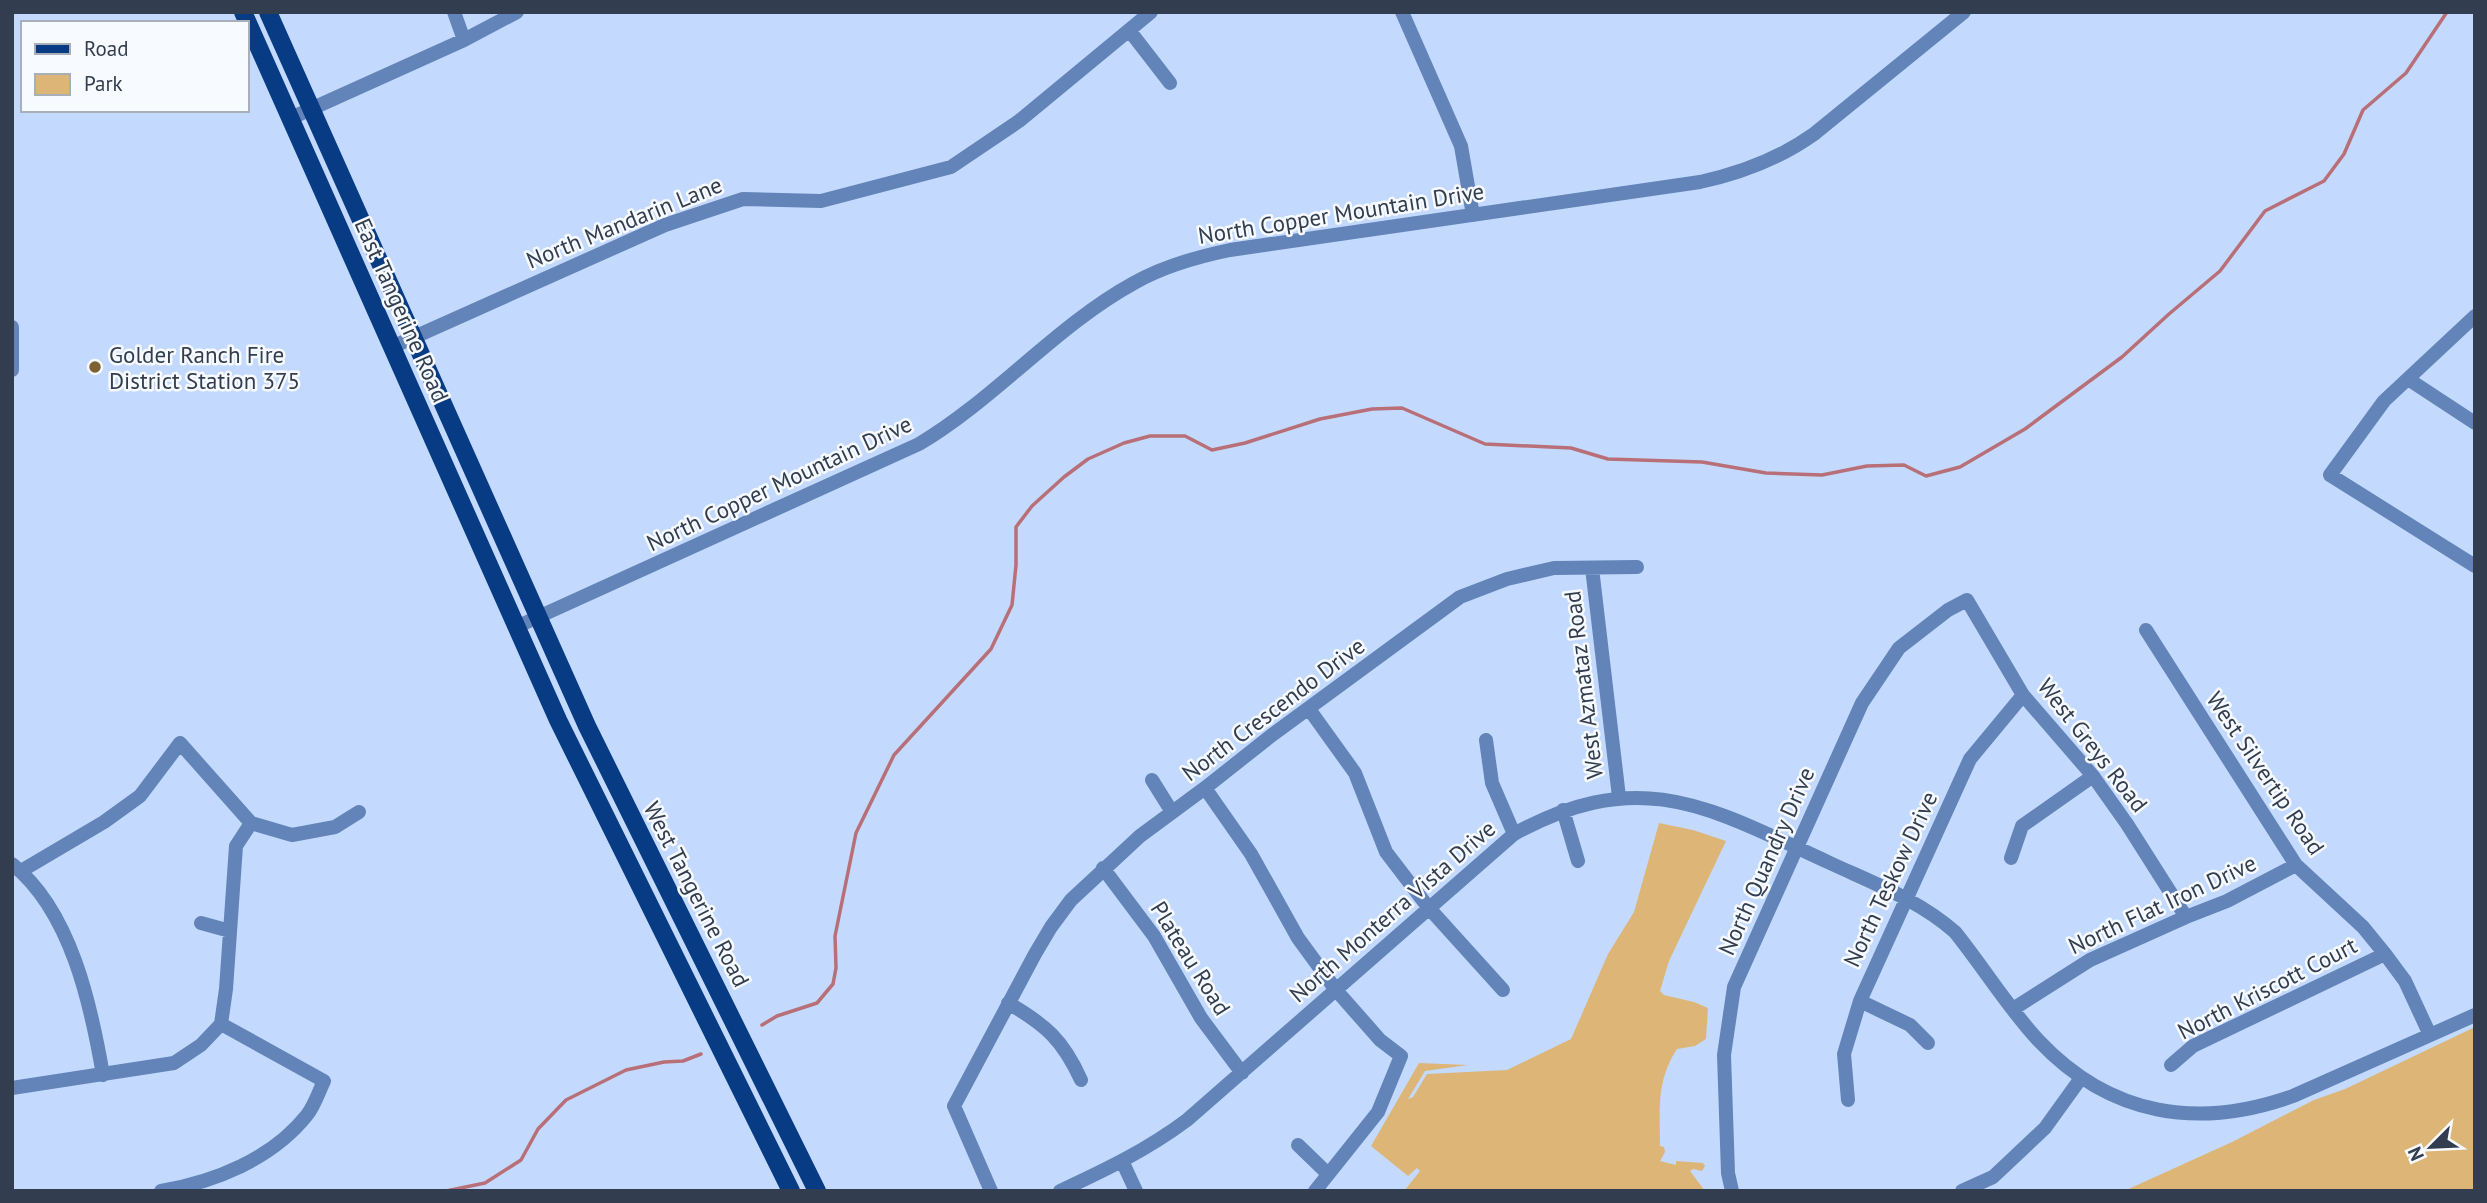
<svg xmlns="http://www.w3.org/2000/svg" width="2487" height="1203" viewBox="0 0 2487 1203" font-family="'PT Sans',sans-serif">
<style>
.green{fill:#ddb677}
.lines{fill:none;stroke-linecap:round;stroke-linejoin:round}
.stream{stroke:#b86f77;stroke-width:3.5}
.minor{stroke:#6384b8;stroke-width:14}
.major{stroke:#073b83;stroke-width:18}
.poi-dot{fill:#7c6133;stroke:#f7fafe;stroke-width:2.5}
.labels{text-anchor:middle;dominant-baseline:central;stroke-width:5;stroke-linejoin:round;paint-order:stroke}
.street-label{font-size:23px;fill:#323e4f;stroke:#f7fafe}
.poi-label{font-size:23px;fill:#323e4f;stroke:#f7fafe;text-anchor:start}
</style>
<rect width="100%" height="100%" fill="#c3dafe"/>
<path class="green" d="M1659,823L1693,830L1726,841L1669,961L1660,991L1664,995L1694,1002L1708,1008L1706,1039L1695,1046L1677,1049C1656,1081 1660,1110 1660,1146L1664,1147L1665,1152L1660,1161L1676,1165V1161L1703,1163L1705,1166L1702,1171L1693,1169L1690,1171L1705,1191H1404L1420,1171L1417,1168L1408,1176L1371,1146L1419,1063L1468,1065L1425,1071L1408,1099L1413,1097L1427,1074L1507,1070L1571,1039L1608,954L1634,912Z
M2475,1027V1191H2124L2232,1142L2314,1100L2345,1089Z"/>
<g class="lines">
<path class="stream" d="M762,1025L777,1016L817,1003L833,984L836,968L835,936L856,833L894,755L991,649L1012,605L1016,565V527L1032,506L1064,477L1088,459L1124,443L1150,436H1185L1212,450L1245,443L1320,419L1372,409L1402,408L1485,444L1571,448L1608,459L1702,462L1766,473L1822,475L1867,466L1904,465L1926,476L1960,467L2025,429L2122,357L2169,314L2220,271L2265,211L2324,181L2344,154L2363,110L2406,73L2447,12
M446,1191L485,1183L521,1160L538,1129L566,1100L626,1070L664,1062L683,1061L701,1054"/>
<path class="minor" d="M454,12L464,40
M1402,12L1461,146L1473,215
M1129,30L1170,83
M291,118L464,40L517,12
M2475,316L2384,401L2330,475L2475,566
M12,327V370
M392,347L665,225L743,199L821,201L951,167L1019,121L1151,12
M2408,379L2475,423
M1592,568L1619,797
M516,627L919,444C995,399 1057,325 1134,283C1164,266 1196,257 1230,250L1700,182C1742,173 1779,159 1814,134L1964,12
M2146,630L2296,865L2363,927L2385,954L2405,981L2430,1035
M1309,709L1355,773L1386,852L1428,907L1503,990
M1486,740L1492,783L1514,834
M1152,780L1172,812
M1205,788L1251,854L1298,938L1336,990L1380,1040L1401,1056L1378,1112L1315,1191
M1563,810L1578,861
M2011,858L2022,826L2093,776
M12,864C71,911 91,1005 103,1075
M1103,868L1154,936L1201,1018L1242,1073
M21,871L104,822L140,796L180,743L251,823L292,835L335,827L359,812
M201,923L230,931
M1860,1001L1910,1025L1928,1043
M1008,1003C1046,1025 1063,1040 1081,1080
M2013,1009L2090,960L2186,917L2227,901L2296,865
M2171,1065L2193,1046L2385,954
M12,1088L174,1063L201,1045L221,1024L226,989L236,846L251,823
M1848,1100L1844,1054L1860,1001L1970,759L2023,695
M1298,1145L1328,1174
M1123,1163L1136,1191
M161,1191C215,1182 272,1159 307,1115C315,1105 319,1091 324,1081L221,1024
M991,1191L954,1106L1035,954L1051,927L1071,900L1140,836L1205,788L1272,735L1460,597L1507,579L1554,568L1637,567
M1060,1191C1105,1170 1147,1150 1187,1120L1514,834C1642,764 1710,808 1830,863C1873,883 1919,900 1955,932C1984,968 2008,1008 2039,1041C2110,1116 2198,1130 2293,1096L2475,1015
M1732,1191L1728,1173L1724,1055L1734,987L1862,703L1899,648L1948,610L1967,600L2023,695L2093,776L2127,824L2186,917
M1962,1191L1993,1177L2045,1128L2081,1078"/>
<path class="major" d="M243,12L558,720L791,1191
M268,12L587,726L817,1191"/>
</g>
<circle class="poi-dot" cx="95" cy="367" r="7"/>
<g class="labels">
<g class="street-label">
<text transform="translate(1341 213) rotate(-9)">North Copper Mountain Drive</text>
<text transform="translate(624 222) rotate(-22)">North Mandarin Lane</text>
<text transform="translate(402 310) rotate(66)">East Tangerine Road</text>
<text transform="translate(779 483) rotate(-25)">North Copper Mountain Drive</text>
<text transform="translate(1583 685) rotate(-97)">West Azmataz Road</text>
<text transform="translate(1273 709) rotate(-37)">North Crescendo Drive</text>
<text transform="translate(2093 745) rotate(52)">West Greys Road</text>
<text transform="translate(2266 773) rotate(56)">West Silvertip Road</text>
<text transform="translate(1766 861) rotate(-66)">North Quandry Drive</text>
<text transform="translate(1890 879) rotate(-65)">North Teskow Drive</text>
<text transform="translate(697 894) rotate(63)">West Tangerine Road</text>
<text transform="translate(2162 904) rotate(-25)">North Flat Iron Drive</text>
<text transform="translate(1392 911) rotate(-41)">North Monterra Vista Drive</text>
<text transform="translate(1191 958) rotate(58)">Plateau Road</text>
<text transform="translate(2267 988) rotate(-27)">North Kriscott Court</text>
</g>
<g class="poi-label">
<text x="109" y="354">Golder Ranch Fire<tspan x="109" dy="26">District Station 375</tspan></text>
</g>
</g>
<rect width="2487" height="1203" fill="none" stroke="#323e4f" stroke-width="28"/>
<rect x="21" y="21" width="228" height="91" fill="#f7fafe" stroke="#a8afb8" stroke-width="2"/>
<rect x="35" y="44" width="35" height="10" fill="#073b83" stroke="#a8afb8" stroke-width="2"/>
<text x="84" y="56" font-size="21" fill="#323e4f">Road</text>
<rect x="35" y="74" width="35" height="21" fill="#ddb677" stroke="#a8afb8" stroke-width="2"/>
<text x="84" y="91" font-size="21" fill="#323e4f">Park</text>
<g transform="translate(2431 1147) rotate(246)" stroke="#f7fafe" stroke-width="5" paint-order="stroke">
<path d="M0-5L12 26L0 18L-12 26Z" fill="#323e4f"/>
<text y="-10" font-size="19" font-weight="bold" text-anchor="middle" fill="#323e4f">N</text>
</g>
</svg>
